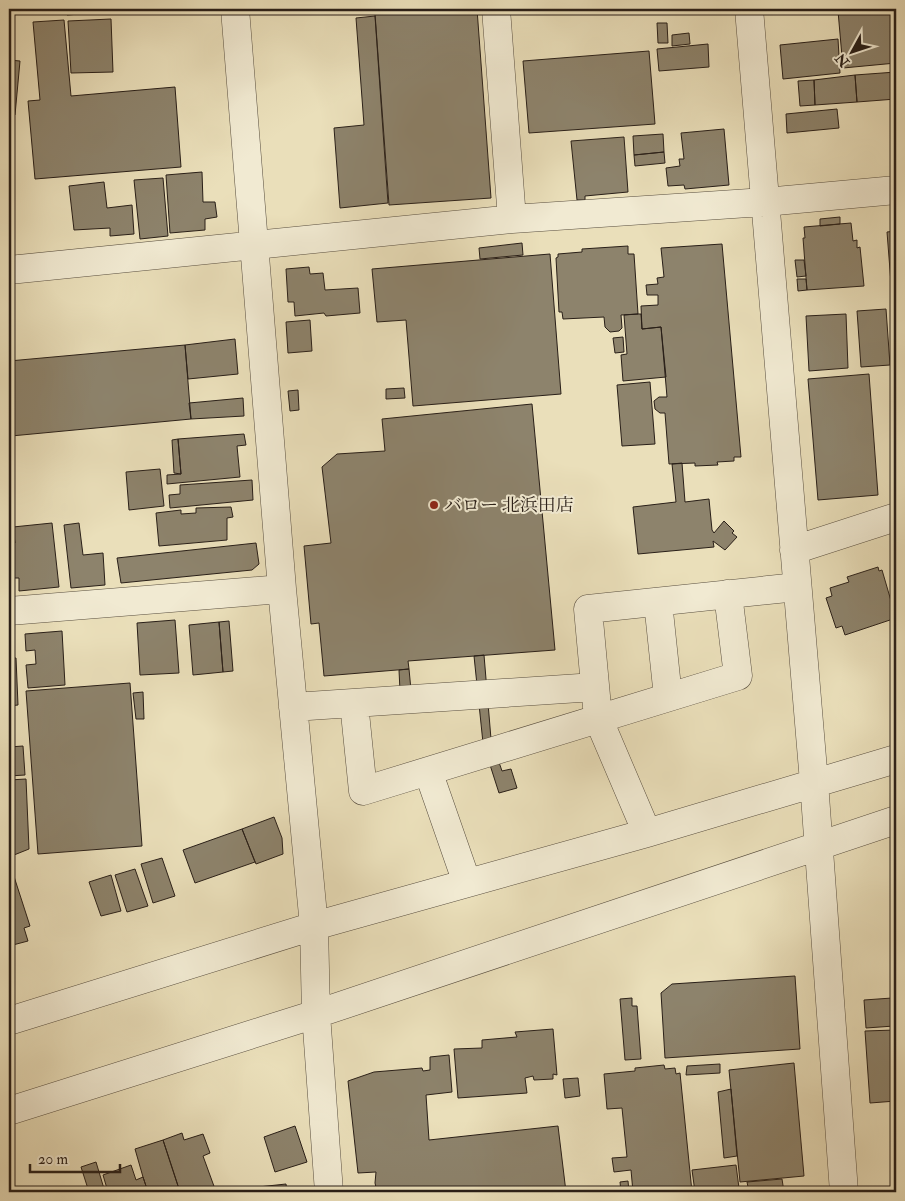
<svg xmlns="http://www.w3.org/2000/svg" width="905" height="1201" viewBox="0 0 905 1201" font-family="'IM FELL Double Pica','Noto Serif JP',serif">
<style>
.building{fill:#8d836c;stroke:#291f18}
.lines{fill:none;stroke-linecap:round;stroke-linejoin:round}
.minor-casing{stroke:#594f40;stroke-width:29}
.minor{stroke:#f1ead2;stroke-width:28}
.poi-dot{fill:#8f2418;stroke:#f1ead2;stroke-width:2}
.labels{text-anchor:middle;dominant-baseline:central;stroke-width:4;stroke-linejoin:round;paint-order:stroke}
.poi-label{font-size:18px;fill:#291f18;stroke:#f1ead2;text-anchor:start}
</style>
<rect width="100%" height="100%" fill="#eadfba"/>
<filter id="stains"><feTurbulence type="fractalNoise" baseFrequency=".004" numOctaves="4"/><feColorMatrix values="0 0 0 0 .2 0 0 0 0 .09 0 0 0 0 .02 0 0 0 .5 -.17"/></filter>
<radialGradient id="worn" r=".72"><stop offset=".6" stop-color="#630" stop-opacity="0"/><stop offset="1" stop-color="#630" stop-opacity=".3"/></radialGradient>
<path class="building" d="M67,9H134V10L67,15Z
M443,9H477L491,198L389,205L375,14Z
M861,9H896V63L843,68L838,11Z
M375,16L388,203L340,208L334,128L364,125L356,18Z
M111,19L113,72L71,73L68,21Z
M64,20L71,96L175,87L181,167L35,179L28,101L40,100L33,22Z
M657,23H667L668,43H658Z
M689,33L690,44L672,46V35Z
M838,39L840,73L783,79L780,45Z
M708,44L709,67L659,71L657,49Z
M649,51L655,124L529,133L523,61Z
M9,60L20,61L15,115H9Z
M896,72V99L857,102L855,75Z
M855,75L857,102L815,105L814,80Z
M814,80L815,105L800,106L798,81Z
M837,109L839,128L787,133L786,114Z
M724,129L729,185L685,189L684,185L668,186L666,168L680,166L679,159H684L681,133Z
M663,134L664,152L634,155L633,136Z
M624,137L628,192L585,196V200H577L571,141Z
M664,152L665,163L635,166L634,155Z
M202,172L203,202H215L217,217L205,219V230L170,233L166,175Z
M163,178L168,236L140,239L134,180Z
M104,182L107,208L132,205L134,234L110,236V228L74,230L69,186Z
M840,217V224L820,226V219Z
M851,223L853,241L857,240V248L860,247L864,286L807,290L803,238H805L804,227Z
M896,231V283H891L887,232Z
M522,243L523,255L480,259L479,248Z
M722,244L741,457H734V461L717,462L718,465L695,466V463L669,464L665,413H660L655,409L654,401L659,397H667L661,327L642,329L641,306L658,305V295H647L646,285L658,284L657,278L664,277L661,248Z
M628,246V254H634L638,314L621,315L622,328L619,331L610,332L605,327L604,317L563,319L562,312H559L556,258L558,257V254L582,252V249Z
M550,254L561,394L413,406L406,320L377,322L372,269Z
M795,260H804L806,276L797,277Z
M309,267L310,274L323,273L325,290L358,288L360,313L326,316L324,313L295,316L294,302H288L286,269Z
M797,279H806L807,290L798,291Z
M886,309L890,365L861,367L857,311Z
M638,314H641L642,329L661,327L666,377L623,381L621,355L627,354L624,315Z
M846,314L848,368L809,371L806,316Z
M310,320L312,351L288,353L286,322Z
M623,337L624,352L615,353L613,338Z
M235,339L238,374L188,379L185,345Z
M185,345L191,419L11,436L9,401V361Z
M869,374L878,495L818,500L808,379Z
M650,382L655,444L622,446L617,385Z
M404,388L405,398L386,399V389Z
M298,390L299,410L290,411L288,391Z
M243,398L244,416L191,419L189,403Z
M532,404L555,650L408,661L409,669L324,676L319,623L311,624L304,546L331,543L322,467L337,454L385,451L382,419Z
M244,434L246,445L237,446L240,477L167,484V475L181,474L178,439Z
M178,439L181,474L174,473L172,440Z
M682,463L685,502L709,499L712,530L714,533L724,521L734,531L732,533L737,537L725,550L713,541L714,547L638,554L633,507L676,502L672,464Z
M160,469L164,506L129,510L126,472Z
M252,480L253,500L170,508L169,495L180,494V485Z
M231,507L233,517L227,518V540L159,546L156,513L181,510V514L196,513V508Z
M52,523L59,587L19,591V578H13L10,544L15,543L13,527Z
M79,523L83,555L103,553L105,585L71,588L64,525Z
M256,543L259,564L252,570L121,583L117,558Z
M878,567L879,571L882,570L896,618L845,635L842,626L836,628L826,598L832,596L830,588L849,582L847,577Z
M175,620L179,673L140,675L137,623Z
M229,621L233,671L223,672L219,622Z
M219,622L223,672L193,675L189,625Z
M62,631L65,685L28,688L26,665L36,664L35,650L26,651L25,634Z
M9,634H10L12,658H9Z
M484,655L491,739L502,771L511,769L517,788L499,793L483,743L474,656Z
M9,658H16L18,705L9,706Z
M409,669L411,690L400,691L399,670Z
M130,683L142,846L38,854L26,691Z
M143,692L144,719H136L133,693Z
M23,746L25,775L9,776V747Z
M26,779L29,849L9,857V780Z
M274,817L282,838L283,854L256,864L242,829Z
M242,829L255,862L195,883L183,850Z
M162,858L175,896L153,903L141,864Z
M9,861L30,926L24,928L28,941L9,946Z
M135,869L148,906L127,912L115,875Z
M111,875L121,911L101,916L89,882Z
M795,976L800,1049L665,1058L661,993L672,984Z
M896,989V1054L892,994Z
M632,998V1006H637L641,1059L625,1060L620,999Z
M892,998L894,1026L866,1028L864,1000Z
M553,1029L557,1075L553,1074V1079L534,1080L533,1076L525,1078L527,1093L458,1098L454,1049L482,1048V1040L517,1037L515,1032Z
M895,1030L896,1101L870,1103L865,1031Z
M449,1055L452,1092L426,1095L429,1140L558,1126L566,1192H377L375,1183L376,1172L358,1173L348,1081L374,1072L422,1068L423,1071L430,1070V1057Z
M794,1063L804,1176L740,1182L729,1070Z
M720,1064V1073L686,1075L687,1066Z
M664,1065L665,1069L675,1068L676,1074L680,1073L692,1192H630H633L631,1170L614,1172L612,1158L627,1157L622,1108L607,1109L604,1074L635,1071V1068Z
M578,1078L580,1096L565,1098L563,1079Z
M731,1089L737,1156L724,1158L718,1092Z
M295,1126L307,1162L275,1172L264,1137Z
M182,1133L184,1140L203,1134L210,1153L203,1156L215,1189L203,1192H180L163,1140Z
M163,1140L180,1192H148L143,1177L135,1149Z
M96,1162L105,1192H89L81,1167Z
M131,1165L136,1180L143,1177L148,1192H108L103,1175Z
M736,1165L739,1188H733L734,1192H695L692,1170Z
M896,1175V1192H887Z
M782,1179L784,1192H749L747,1182Z
M628,1181L629,1192H621L620,1182Z
M286,1184L287,1192H249V1188Z"/>
<g class="lines">
<defs>
<path id="minor" d="M235,9L282,589L314,926L316,1014L329,1192
M496,9L512,219
M749,9L814,782L844,1192
M9,270L512,219L765,202L896,190
M794,550L896,517
M658,602L668,697
M9,611L282,589
M354,703L363,791L738,676L728,594
M293,707L595,687
M428,771L467,883
M647,833L598,718L588,609L797,587
M9,1021L314,926L647,833L896,759
M9,1111L316,1014L896,820"/>
</defs>
<use href="#minor" class="minor-casing"/>
<use href="#minor" class="minor"/>
</g>
<circle class="poi-dot" cx="434" cy="505" r="5"/>
<g class="labels">
<g class="poi-label">
<text x="444" y="505">バロー 北浜田店</text>
</g>
</g>
<rect width="905" height="1201" fill="none" stroke="#eadfba" stroke-width="30"/>
<rect x="10" y="10" width="885" height="1181" fill="none" stroke="#291f18" stroke-width="2.5"/>
<rect x="15" y="15" width="875" height="1171" fill="none" stroke="#291f18"/>
<g transform="translate(852 52) rotate(230)" stroke="#f1ead2" stroke-width="4" paint-order="stroke">
<path d="M0-4L9 19L0 12L-9 19Z" fill="#291f18"/>
<text y="-8" font-size="14" font-weight="bold" text-anchor="middle" fill="#291f18">N</text>
</g>
<path d="M30 1164v8h90v-8" fill="none" stroke="#291f18" stroke-width="2.5"/>
<text x="38" y="1164" font-size="15" fill="#291f18" stroke="#f1ead2" stroke-width="4" paint-order="stroke">20 m</text>
<rect width="100%" height="100%" filter="url(#stains)"/>
<rect width="100%" height="100%" fill="url(#worn)"/>
</svg>
